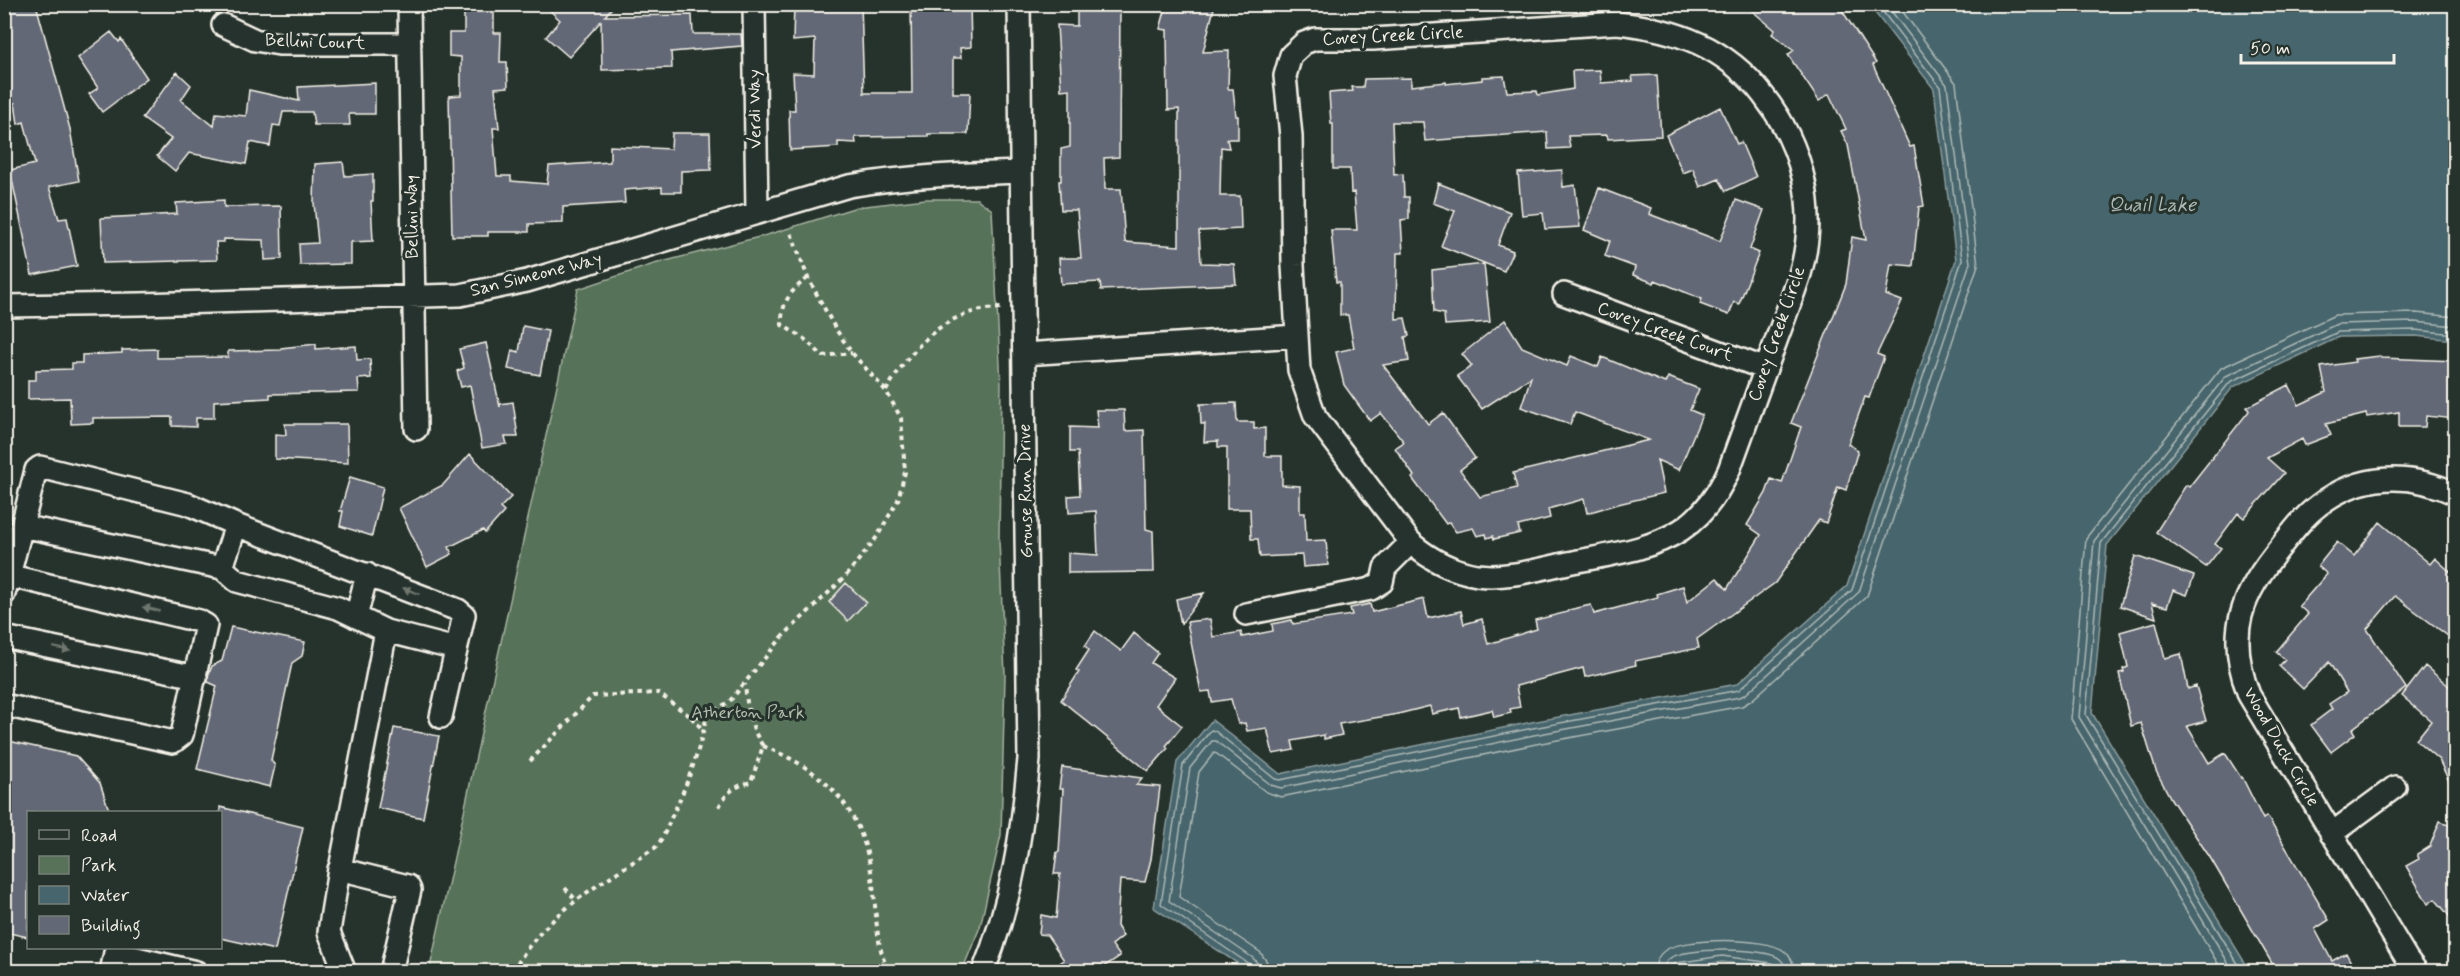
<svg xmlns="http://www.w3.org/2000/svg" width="2460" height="976" viewBox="0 0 2460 976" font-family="Mynerve,sans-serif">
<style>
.green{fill:#577258;stroke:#a6b2a0;stroke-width:1.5}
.water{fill:#46656c;stroke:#8c9d9e;stroke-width:1.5}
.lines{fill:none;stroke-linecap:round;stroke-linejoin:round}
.shore{stroke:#aeb9b6;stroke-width:1.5}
.building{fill:#636876;stroke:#f4f1e8;stroke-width:1.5}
.minor-casing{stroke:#f4f1e8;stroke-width:26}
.path{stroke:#f4f1e8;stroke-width:4;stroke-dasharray:4.5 4.5;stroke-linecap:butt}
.minor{stroke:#26332d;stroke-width:21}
.oneway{fill:#6e766e}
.labels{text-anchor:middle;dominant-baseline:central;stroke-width:6;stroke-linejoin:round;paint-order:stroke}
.street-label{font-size:18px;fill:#f4f1e8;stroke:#26332d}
.park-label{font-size:18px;fill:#b5beae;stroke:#26332d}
.water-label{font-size:20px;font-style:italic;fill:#aeb9b6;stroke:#26332d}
</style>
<rect width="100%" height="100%" fill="#26332d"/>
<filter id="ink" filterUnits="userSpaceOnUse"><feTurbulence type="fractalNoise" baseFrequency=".0167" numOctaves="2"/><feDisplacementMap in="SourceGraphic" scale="12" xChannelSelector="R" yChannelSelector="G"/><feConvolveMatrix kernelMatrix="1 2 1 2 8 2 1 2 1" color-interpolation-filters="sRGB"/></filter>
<g filter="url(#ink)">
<path class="green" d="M926,199H977L992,210L1001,384L999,540L1005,675L1001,835L980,927L962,971L429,972L578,289L654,264L767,235L857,207Z"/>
<path class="water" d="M1869,5H2455V340L2415,336L2339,337L2233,387L2107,545L2092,713L2250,971L1792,972L1722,962L1659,972L1249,971L1154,908L1177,762L1212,720L1280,774L1532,722L1737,684L1847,586L1956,260L1934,89Z"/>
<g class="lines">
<path class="shore" d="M1251,972L1249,964L1161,904L1183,765L1211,730L1215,731L1275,779L1280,780L1533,728L1739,690L1852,590L1962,260L1940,87L1877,4
M1259,972L1258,964L1253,958L1169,901L1190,768L1212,741H1216L1271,785L1281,788L1534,735L1740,697L1746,694L1859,592L1970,263L1947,85L1886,4
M1268,972L1267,962L1260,952L1179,897L1199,772L1214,753L1217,754L1266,792L1281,797L1536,744L1742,706L1752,700L1867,596L1978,265L1956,83L1897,4
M1655,972C1655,963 1657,956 1664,951C1682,937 1767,937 1784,951C1791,956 1794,963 1794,972
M1664,972C1664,966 1665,962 1669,959C1682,947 1767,947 1780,959C1784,962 1785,966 1785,972
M1671,972L1672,966L1676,963L1722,956L1772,963L1777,966V972
M2223,972L2071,719L2086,538L2221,368L2335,315L2416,313L2456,317
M2234,972L2079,717L2094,541L2226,376L2337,324L2415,322L2456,326
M2243,972L2086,715L2101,543L2230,382L2338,332L2415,330L2456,334"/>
</g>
<path class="building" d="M4,4H36L70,129L79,181L49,187L59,219L67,218L77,266L32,275L10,170L35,164L24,122L18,124L15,103L4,106Z
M464,4H494V33H501L500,62H507L508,87L495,88L499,128H493L497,176H511V181L547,184L549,166L610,162V146L671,149L672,133H710L711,170L681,171V192H662V187L624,190L625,203L563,207V223L529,224V232H488V236H452L449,96L461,95V57L449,56V33H464Z
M543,4H615L605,16L692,15L693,34H741L742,46L671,52L672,68L602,70L601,21L569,57L546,37L560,20Z
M794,4H861L864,93H912L911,4H970L971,47L960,48L961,58H953V93H970L968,134H928V136L855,137L856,143L838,142V147L790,150L789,110H795L793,73L814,74L815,39L793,41Z
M1077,4H1120L1119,157L1104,158L1105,189H1121L1125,242L1179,246V109L1168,110L1167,30L1160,29L1167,4H1215L1203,52L1229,51L1228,89H1233L1236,116H1238V139H1227L1229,148L1221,147L1220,196H1240L1241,229L1199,231L1201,263L1234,264L1236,284L1101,290L1100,282L1061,284L1059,258H1081L1077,210H1061L1059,181H1061V149L1070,147V89L1061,90L1057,25L1077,26Z
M1744,4H1838L1876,63L1873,65L1910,147L1914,146L1924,206L1919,207L1913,266L1891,264L1886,295L1902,301L1877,354L1884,357L1869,398L1865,397L1848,444L1858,450L1846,490L1838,487L1826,523L1819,520L1775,583L1697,639L1699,648L1635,661L1636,665L1585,677L1583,668L1516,686L1520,707L1510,709L1511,713L1494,717L1492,710L1461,717L1459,708L1432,714L1430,706L1398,714L1339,724L1342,735L1324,739V735L1292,741L1294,750L1273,754L1267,728L1247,731L1245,723L1238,724L1231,699L1212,702L1210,691L1201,692L1187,622L1210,619L1213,637L1241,632L1242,637L1273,631L1272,624L1292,620L1293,624L1352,615L1350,608L1370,604L1372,612L1424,599L1428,618L1461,611L1464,624L1482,619L1488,644L1537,629L1535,620L1568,612V610L1591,605L1594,614L1658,597L1657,594L1683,586L1687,602L1717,578L1727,589L1761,535L1747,525L1766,493L1771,479L1782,483L1801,427L1791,423L1846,284L1852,237L1866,240L1848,145L1841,131L1846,129L1829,94L1819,101L1788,55L1794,50L1772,34L1775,30Z
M111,32L119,42L121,39L147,78L102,112L89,94L98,88L78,58Z
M1600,70L1601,83L1633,81L1632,76L1657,75L1661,136L1608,139L1607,135L1568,136L1570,148L1548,149L1547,132L1425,141L1423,122H1392L1394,175L1403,174L1404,197H1409V219L1401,220L1403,253H1397L1396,319L1405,318L1409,336L1405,337L1409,361L1383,365L1428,424L1443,413L1475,458L1460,470L1480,497L1517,488L1513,473L1649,440L1575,412L1570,424L1521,407L1531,377L1482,409L1457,376L1472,366L1462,354L1505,320L1522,347L1567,366L1571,356L1598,367L1602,357L1665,383L1668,377L1699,389L1690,410L1702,415L1679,470L1657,460L1664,493L1614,505L1587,513L1584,499L1548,509L1550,518L1518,526L1520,533L1494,539L1493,536L1487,538L1486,534L1477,536L1473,528L1456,532L1449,522L1446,524L1412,478L1414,476L1395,448L1404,442L1381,413L1370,421L1344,385L1336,352L1354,348L1348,315H1340V282H1336L1331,230H1357L1354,192L1351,193L1350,169H1333V124H1331L1329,93L1353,91L1352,87H1363L1364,79L1411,78V86L1446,82V84L1482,80V77L1504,76L1507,92L1537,91L1538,95L1573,89L1572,71Z
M177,72L191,85L181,100L214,126L216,113L246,116L249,90L299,101L298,87L375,83V114H349L350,125H314L312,112H283L280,126L273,125L270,146L250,142L246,164L189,153L175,171L157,156L171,139L142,118Z
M1720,107L1737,144L1741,142L1756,177L1726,191L1719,179L1700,187L1693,169L1683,173L1666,135Z
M343,162L345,176L373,174V201H371L373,241L351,242V264L300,265L299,244L318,243L314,203L315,164Z
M1562,170L1563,187L1575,185L1580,227L1545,229L1543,213L1522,215L1518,173Z
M1438,183L1510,212L1498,245L1513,251L1504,271L1441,246L1455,211L1433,203Z
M1599,188L1651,208L1649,214L1720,241L1736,200L1764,210L1750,249L1759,253L1739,304L1734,302L1729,315L1700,304L1702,299L1655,280L1654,283L1633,275L1635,267L1605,256L1610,241L1584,230Z
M224,200V207L281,206L282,259L265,260L264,240L224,239V242H216L217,260L103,263L101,218L177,214L176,203Z
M1484,264L1490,322L1445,325L1444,314L1434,312L1432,270Z
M523,326L548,331L540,375L508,369L512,350L519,352Z
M486,343L500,407V404L513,402L518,437H505L507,444L482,448L470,385L461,387L457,371L464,368L459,349Z
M316,344V349L356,346L357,360L370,359L371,378L358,379L359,392L270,394V398L214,401V418H196V427L172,426V417L93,418V423L71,424L70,398L28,399V380H36V370L72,369V363H82V355L122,353V350L157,349V358L228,357V351L281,350V348Z
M2380,356L2381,358L2456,361V419L2426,416L2425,427H2399V412L2367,417L2366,414L2326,424L2331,435L2305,445L2302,439L2267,458L2284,473L2244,518L2238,513L2215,544L2221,548L2206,567L2156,532L2186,485L2189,487L2249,411L2247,407L2289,385L2299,405L2326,392L2321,367L2355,362L2354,359Z
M1236,403L1237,422H1254V429L1265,428V456H1282V485L1300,486V513H1305L1306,541L1326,540L1328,565L1303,567L1302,555L1260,557L1258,539H1251L1250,509H1227V447H1218V441L1204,442L1205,424H1201L1200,404Z
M1096,410H1124L1125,431L1144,430L1146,529L1153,531L1154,572L1068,573V553L1098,555L1096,511L1069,513L1068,496L1080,495L1078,452H1070V427L1098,428Z
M285,424H347L348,463L275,459V434L286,435Z
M470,454L511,497L500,508L504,512L485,533L483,530L449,547L452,554L427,567L399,508L443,485Z
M350,477L383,487L372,536L340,526L343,511H340Z
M2380,522L2430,564L2435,558L2456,577V642L2395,596L2367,629L2406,688L2352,729L2355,734L2331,752L2311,725L2332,709L2329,704L2347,692L2329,662L2303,689L2279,666L2285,660L2276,652L2308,614L2299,606L2327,574L2318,566L2337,542L2354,556Z
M2135,556L2194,576L2187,595L2173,590L2167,607L2152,603L2156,618L2120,606Z
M846,583L866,602L848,621L829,602Z
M1204,593L1181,624L1176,599Z
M2156,622L2165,658L2181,654L2188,689L2196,686L2206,721L2187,726L2209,763L2225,753L2241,778L2242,777L2263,819L2267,816L2329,920L2315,929L2332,961L2346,953L2356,972H2277L2211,859L2171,799L2156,771L2141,723L2131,726L2119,673L2124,672L2123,669L2128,667L2120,632Z
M231,627L305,642L302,656L292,663L271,760L275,766L270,787L197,769L217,686L208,682V676L212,666L222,661Z
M1095,631L1121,651L1134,633L1158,653L1151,663L1175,678L1156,705L1182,726L1166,746L1168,748L1148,771L1061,700L1079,672L1076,670L1089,650L1085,646Z
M2425,666L2456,692V796L2439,760L2416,740L2431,721L2402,696Z
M394,728L439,736L423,818L378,808Z
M4,740L76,756L100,783L110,813H28V937L4,932Z
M1062,767L1142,778L1136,785L1160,787L1151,859L1145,882L1120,880L1117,926L1123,936L1112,945L1120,956L1096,972H1047L1064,960L1047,935L1039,934L1041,915L1056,918L1060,874H1054L1057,852H1059L1063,789H1059Z
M220,807L303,827L275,950L220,938Z
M2440,821L2456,827V924L2435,899L2428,904L2406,866L2419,859L2417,854L2430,846Z"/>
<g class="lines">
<defs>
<path id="minor" d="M409,4L416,429
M754,4L757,213
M1617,23C1676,29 1726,47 1763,95C1803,146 1819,210 1800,274C1793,295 1785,317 1777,338C1761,382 1745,426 1729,470C1718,494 1704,515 1681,530C1648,551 1605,555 1568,563C1539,569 1507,579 1477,575C1453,571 1431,560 1412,544L1315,416L1299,370L1293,265L1291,136L1285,76L1291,55L1304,43L1315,39H1373Z
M223,25L255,40L279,44H410
M1564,294L1766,369
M4,306L140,304L460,295L527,281L849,186C906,176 963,174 1021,172
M1024,354L1297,336
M22,526L36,470L40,467L188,504L236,525L458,610L464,615L441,717
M222,568L236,525
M4,594L22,526L222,568L237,581L338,608L386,631
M1246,614L1371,589L1382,582L1385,568L1411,542
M356,617L367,574
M4,637L196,677
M4,705L173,742L182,735L206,625L199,621L11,576
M2331,834L2395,787
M340,869L386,631L456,649
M111,972L115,953L196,972
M345,972L329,932L339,869L408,886L410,890L391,972
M983,972C1012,901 1022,834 1029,759L1019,4
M2417,972L2407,959L2249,695C2225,632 2241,595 2282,545C2293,531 2304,516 2319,505C2360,473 2410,472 2456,494"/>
</defs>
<use href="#minor" class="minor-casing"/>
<path class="path" d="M808,278C790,291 781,303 782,325L803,338L823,356L852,353
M886,391C913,345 947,308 1003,308
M707,715L729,702L783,636L845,577L877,537L898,500L905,472L901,418L886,391L852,353L835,328L808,278L790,230
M763,746C826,771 862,808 872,877C877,909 874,942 889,972
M530,761L593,696L658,693L691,717
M719,807C727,791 734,787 751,782L763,746C750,727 747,707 745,684
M565,888L576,900
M513,972C543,913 604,882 656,847C665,836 667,826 673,814C688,783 700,749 707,715L691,717L704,731"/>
<use href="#minor" class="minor"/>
</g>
<defs><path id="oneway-solid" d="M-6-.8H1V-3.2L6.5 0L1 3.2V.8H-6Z" transform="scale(1.5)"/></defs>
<g class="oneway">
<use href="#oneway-solid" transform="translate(411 591) rotate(-159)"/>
<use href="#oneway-solid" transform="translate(151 609) rotate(-166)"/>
<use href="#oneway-solid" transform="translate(62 649) rotate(12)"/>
</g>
</g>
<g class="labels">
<g class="street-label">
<text transform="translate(1393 36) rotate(-3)">Covey Creek Circle</text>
<text transform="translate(315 42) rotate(2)">Bellini Court</text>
<text transform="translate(755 109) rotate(-91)">Verdi Way</text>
<text transform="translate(412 217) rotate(-91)">Bellini Way</text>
<text transform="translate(536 275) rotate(-14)">San Simeone Way</text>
<text transform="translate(1665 332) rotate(20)">Covey Creek Court</text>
<text transform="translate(1777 334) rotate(-71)">Covey Creek Circle</text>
<text transform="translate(1026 491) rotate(-91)">Grouse Run Drive</text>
<text transform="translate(2281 747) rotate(60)">Wood Duck Circle</text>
</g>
<g class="park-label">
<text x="748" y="713">Atherton Park</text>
</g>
<g class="water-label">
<text x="2152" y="205">Quail Lake</text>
</g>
</g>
<rect width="2460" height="976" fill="none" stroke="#26332d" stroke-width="24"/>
<rect x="12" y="12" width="2436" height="952" fill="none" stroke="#f4f1e8" stroke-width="2" filter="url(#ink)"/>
<rect x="27" y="811" width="195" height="138" fill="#26332d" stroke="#787f78" stroke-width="1.5"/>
<rect x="39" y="830" width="30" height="9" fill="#26332d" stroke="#787f78" stroke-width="1.5"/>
<text x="81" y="841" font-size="18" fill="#f4f1e8">Road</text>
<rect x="39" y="856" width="30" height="18" fill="#577258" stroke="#787f78" stroke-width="1.5"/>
<text x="81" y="871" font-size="18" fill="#f4f1e8">Park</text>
<rect x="39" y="886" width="30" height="18" fill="#46656c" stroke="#787f78" stroke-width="1.5"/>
<text x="81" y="901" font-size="18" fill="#f4f1e8">Water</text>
<rect x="39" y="916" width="30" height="18" fill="#636876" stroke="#787f78" stroke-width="1.5"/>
<text x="81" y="931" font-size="18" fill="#f4f1e8">Building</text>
<path d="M2241 54v9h153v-9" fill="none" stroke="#f4f1e8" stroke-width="3"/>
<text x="2250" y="54" font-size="18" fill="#f4f1e8" stroke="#26332d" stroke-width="4.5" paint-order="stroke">50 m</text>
</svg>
